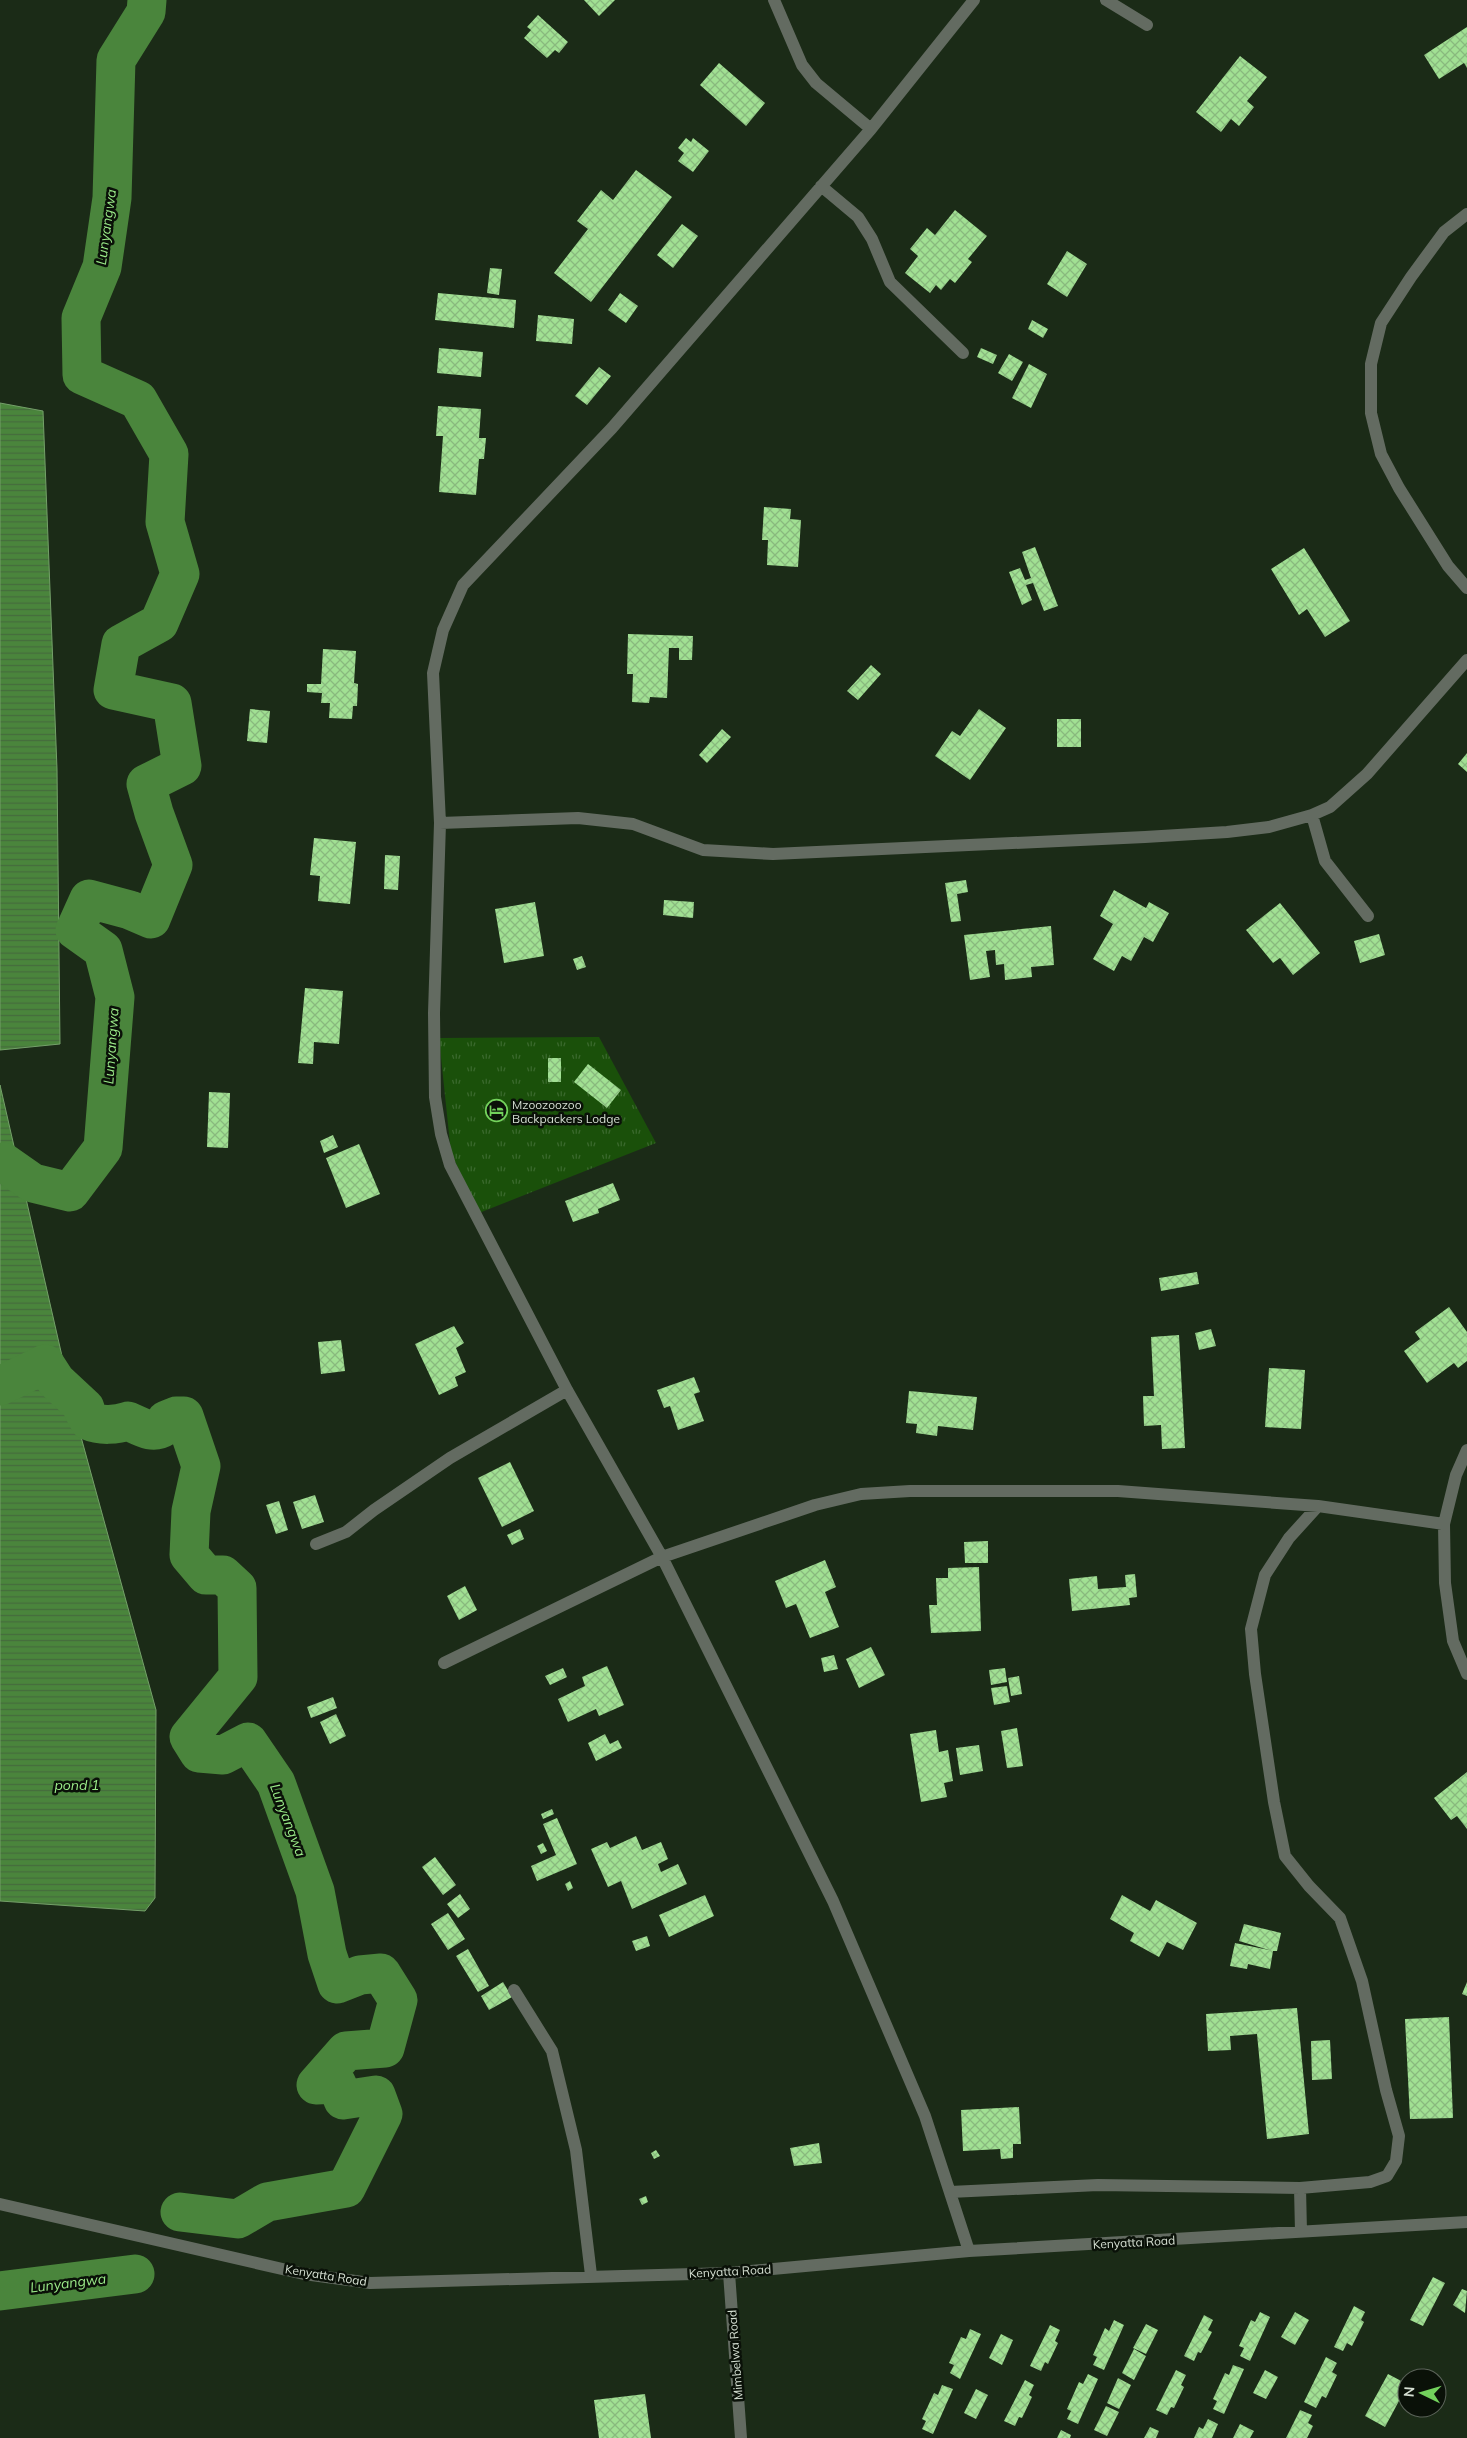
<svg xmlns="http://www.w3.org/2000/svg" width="1467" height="2438" viewBox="0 0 1467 2438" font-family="Mulish,sans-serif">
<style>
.grass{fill:url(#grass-tufts)}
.water{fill:url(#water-rules);stroke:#74a069}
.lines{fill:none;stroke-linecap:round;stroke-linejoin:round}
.river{stroke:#4a853c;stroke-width:39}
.building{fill:url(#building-cross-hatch)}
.minor{stroke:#636b61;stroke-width:12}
.labels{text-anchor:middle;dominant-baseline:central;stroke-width:5;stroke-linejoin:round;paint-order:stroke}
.poi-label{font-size:12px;fill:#d5dfd2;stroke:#0a1108;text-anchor:start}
.street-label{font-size:12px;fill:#d5dfd2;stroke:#0a1108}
.water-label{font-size:14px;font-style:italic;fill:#9beb89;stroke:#0a1108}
</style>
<defs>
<pattern id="grass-tufts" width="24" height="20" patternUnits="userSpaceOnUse" patternTransform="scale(1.25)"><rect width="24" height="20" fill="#1a500a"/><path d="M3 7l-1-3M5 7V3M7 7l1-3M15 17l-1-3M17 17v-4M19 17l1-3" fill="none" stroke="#3a692d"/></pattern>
<pattern id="water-rules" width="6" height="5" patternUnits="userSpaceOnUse" patternTransform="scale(1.25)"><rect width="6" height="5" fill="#4a853c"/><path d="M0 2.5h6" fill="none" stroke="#466b3d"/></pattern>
<pattern id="building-cross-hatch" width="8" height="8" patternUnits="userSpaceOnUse" patternTransform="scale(1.25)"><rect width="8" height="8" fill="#a1e093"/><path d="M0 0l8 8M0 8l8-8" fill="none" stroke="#89b97e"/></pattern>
</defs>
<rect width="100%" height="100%" fill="#1b2b17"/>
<path class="grass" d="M599,1037L656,1143L479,1213L451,1153L439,1038Z"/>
<path class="water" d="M0,403L43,411L57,769L60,1044L0,1050Z
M0,1085L78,1426L156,1710L155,1898L145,1911L0,1901Z"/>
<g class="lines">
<path class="river" d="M0,1164L3,1162L33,1183L70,1192L103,1148L115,997L103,950L75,930L89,899L130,910L151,919L173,865L154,813L146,784L182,766L172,703L113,690L121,644L159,623L180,574L165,522L169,454L138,400L82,375L81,318L102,267L112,198L116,60L146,12L147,0
M0,1386L45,1364L56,1381L85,1408L83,1410L89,1421C100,1426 117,1425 128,1421C140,1426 152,1435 164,1427L166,1420L176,1416H184L201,1466L191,1511L189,1555L206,1575H223L237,1588L238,1677L189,1737L199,1753L223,1755L248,1742L276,1783L315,1891L327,1954L337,1984L360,1975L381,1973L398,2000L385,2048L346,2051L316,2085L337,2084L343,2100L376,2095L383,2114L346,2188L267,2202L238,2219L180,2212
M0,2291L135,2274"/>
</g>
<path class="building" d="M584,0H615L599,16Z
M538,15L568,42L559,53L555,50L547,58L524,38L531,30L527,27Z
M1467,27V68L1464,63L1439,79L1424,55Z
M1240,56L1267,77L1247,101L1254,107L1239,126L1231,119L1221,132L1196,112Z
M719,63L765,103L746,126L700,85Z
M686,138L691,142L693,138L709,151L693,172L678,161L684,153L678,148Z
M636,170L672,197L591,302L554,273L588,229L577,221L601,190L613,200Z
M955,210L987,236L968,259L972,262L955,283L950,279L941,290L936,285L930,293L905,273L918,256L910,249L927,228L935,235Z
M682,224L698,236L673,268L657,255Z
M1067,251L1087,264L1067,297L1047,284Z
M490,268L502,269L499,295L487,293Z
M438,293L516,300L514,328L435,320Z
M620,293L638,306L626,323L608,310Z
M538,315L574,319L572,344L536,341Z
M1032,320L1048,329L1043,338L1028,329Z
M439,348L483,352L481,377L437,373Z
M981,348L997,355L993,364L977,357Z
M1009,354L1023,362L1012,381L998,373Z
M1029,364L1047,374L1031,408L1012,398Z
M599,367L611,376L587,405L575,396Z
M438,406L481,409L479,438H486L484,459H479L476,495L439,492L443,436H436Z
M764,507L791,509L790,519L801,520L798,567L767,565L768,540H762Z
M1035,547L1058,606L1044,611L1033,583L1026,585L1032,600L1022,605L1009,572L1020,568L1025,580L1031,578L1022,552Z
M1304,548L1350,621L1325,637L1307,609L1299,615L1271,569Z
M628,634L693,636L692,660H679V648H669L667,698L650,697L649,703L632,702L633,674H627Z
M323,649L356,651L354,683L358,684L357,706H353L352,719L329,718L330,703H321L322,693L307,692V684H321Z
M871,665L881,674L858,700L847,691Z
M250,709L270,711L267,743L247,741Z
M979,709L1006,728L970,780L935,756L952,731L960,736Z
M1057,719H1081V747H1057Z
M722,729L731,737L707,763L699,755Z
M1467,753V772L1458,764Z
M314,838L356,842L350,904L318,901L320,876L310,875Z
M385,855L400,856L398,890L384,889Z
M966,880L968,892L957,894L961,921L951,922L945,883Z
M1114,890L1146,908L1149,902L1169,913L1153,942L1144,937L1131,961L1122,956L1114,971L1093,959L1113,924L1100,916Z
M664,900L694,902L693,918L663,915Z
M535,902L544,956L504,963L495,909Z
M1280,903L1320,953L1293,975L1280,958L1273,963L1246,930Z
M1051,926L1054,965L1031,967L1032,977L1005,980L1004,964L996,965L995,950L986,951L990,977L970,980L964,935Z
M1379,934L1385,955L1360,963L1354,941Z
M582,956L586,967L577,970L573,959Z
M305,988L343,991L339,1044L314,1042L313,1064L298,1063Z
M548,1058H561V1082H548Z
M588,1064L621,1090L607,1108L574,1082Z
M209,1092L230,1093L228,1148L207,1147Z
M333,1135L338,1147L324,1153L320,1141Z
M359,1144L380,1194L346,1208L326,1158Z
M613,1183L620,1200L598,1209L599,1213L573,1222L565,1201Z
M1197,1272L1199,1284L1161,1291L1159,1278Z
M1449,1307L1467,1332V1361L1458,1368L1454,1363L1427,1383L1404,1351L1420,1339L1415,1332Z
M454,1326L464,1343L456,1348L466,1372L455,1377L458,1386L439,1395L415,1344Z
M1211,1329L1216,1346L1199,1350L1195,1333Z
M1179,1335L1185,1448L1162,1449L1161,1425L1144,1426L1143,1396H1154L1151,1337Z
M341,1340L345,1371L321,1374L318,1342Z
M1269,1368L1305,1370L1301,1429L1265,1427Z
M694,1377L700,1392L694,1394L704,1421L678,1430L670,1406L664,1408L657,1390Z
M909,1391L977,1397L973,1430L938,1426L937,1436L916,1433L917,1424L906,1423Z
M510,1462L534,1511L502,1527L478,1478Z
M315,1495L324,1522L302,1529L293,1502Z
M279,1501L288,1530L276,1534L266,1505Z
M520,1529L524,1539L512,1545L507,1535Z
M988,1541V1563H965L964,1542Z
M825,1560L836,1587L825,1592L839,1627L810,1638L796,1604L786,1608L775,1581Z
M979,1567L981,1631L931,1633L929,1605H937L936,1578H948V1568Z
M1135,1574L1137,1597L1129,1598L1130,1605L1072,1611L1069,1579L1097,1576L1098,1589L1126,1587L1125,1575Z
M465,1586L477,1610L459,1620L447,1596Z
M871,1647L885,1675L859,1688L846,1659Z
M834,1655L838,1669L824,1672L821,1658Z
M607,1666L624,1705L599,1716L596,1709L568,1722L558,1699L585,1686L582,1677Z
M563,1668L567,1677L550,1685L545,1676Z
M1005,1668L1007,1682L991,1685L989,1670Z
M1019,1676L1022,1694L1011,1696L1008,1678Z
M1007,1686L1010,1702L994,1705L991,1688Z
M333,1697L337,1708L311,1718L307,1707Z
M336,1714L346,1736L330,1744L320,1722Z
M1017,1728L1023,1766L1007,1768L1001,1731Z
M936,1730L939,1752L948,1750L953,1781L944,1783L947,1797L921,1802L910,1734Z
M605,1734L610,1744L618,1740L622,1748L596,1761L588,1743Z
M979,1745L983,1771L960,1775L956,1748Z
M1467,1772V1829L1457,1816L1451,1820L1434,1798Z
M552,1809L554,1814L543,1819L541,1814Z
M557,1818L577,1864L537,1881L531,1866L556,1855L543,1824Z
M636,1836L642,1850L661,1842L668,1859L658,1864L661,1872L678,1864L687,1884L632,1909L621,1881L608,1887L591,1849L607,1842L610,1848Z
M543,1843L547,1851L541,1854L537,1846Z
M435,1857L456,1885L443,1895L422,1867Z
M570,1881L573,1888L568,1891L565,1884Z
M460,1894L470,1909L458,1918L447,1904Z
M705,1895L714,1916L669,1937L659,1915Z
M1122,1895L1150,1911L1156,1900L1197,1923L1183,1950L1167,1942L1159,1957L1130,1941L1134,1933L1110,1919Z
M448,1913L465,1939L448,1950L431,1924Z
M1244,1924L1281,1933L1277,1951H1273L1270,1969L1248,1964L1247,1969L1230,1966L1235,1943L1269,1950L1239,1941Z
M647,1936L650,1946L636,1951L632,1941Z
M468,1949L489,1986L478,1992L456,1956Z
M503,1982L512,1997L489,2010L481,1996Z
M1467,1982V1996L1462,1994Z
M1297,2008L1309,2134L1267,2139L1257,2034L1230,2036L1231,2050L1208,2051L1206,2014Z
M1449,2017L1453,2118L1410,2119L1405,2019Z
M1330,2040L1332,2079L1312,2080L1311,2041Z
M1019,2107L1021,2144H1013V2158L1001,2159L1000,2149L963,2151L961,2110Z
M819,2143L822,2163L794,2166L790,2148Z
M656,2150L660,2156L654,2159L651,2153Z
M646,2196L648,2202L642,2205L639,2199Z
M1433,2277L1445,2283L1423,2326L1410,2320Z
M1462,2289L1467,2291L1465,2313L1453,2305Z
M1354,2306L1365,2312L1361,2320L1364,2322L1352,2346L1347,2343L1343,2351L1334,2347Z
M1260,2312L1270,2317L1250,2361L1240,2356L1244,2348L1239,2346L1251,2320L1255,2322Z
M1295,2312L1309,2320L1295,2345L1281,2337Z
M1204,2315L1213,2320L1208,2330L1212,2332L1201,2353L1198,2352L1194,2361L1184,2356Z
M1114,2320L1124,2325L1104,2370L1093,2365L1097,2357L1093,2355L1105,2328L1109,2331Z
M1146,2324L1158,2330L1146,2354L1133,2348Z
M1050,2325L1060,2330L1055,2341L1058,2343L1048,2364L1045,2362L1041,2371L1030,2366Z
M970,2329L981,2334L960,2379L950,2373L954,2365L949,2363L961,2337L966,2339Z
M1001,2334L1013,2340L1002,2365L989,2358Z
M1134,2349L1146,2356L1134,2380L1122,2373Z
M1326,2357L1337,2363L1332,2372L1337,2375L1326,2398L1322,2396L1316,2408L1304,2402Z
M1233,2365L1244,2369L1224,2414L1213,2409L1217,2401L1213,2399L1225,2373L1229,2375Z
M1176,2370L1186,2375L1181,2385L1184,2387L1174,2408L1171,2407L1167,2415L1156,2410Z
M1265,2370L1278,2377L1266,2399L1253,2393Z
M1088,2374L1098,2379L1078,2424L1067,2419L1071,2411L1067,2409L1079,2382L1083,2384Z
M1388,2374L1407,2384V2386L1385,2427L1365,2416Z
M1118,2378L1131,2385L1119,2409L1107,2403Z
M1025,2380L1034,2385L1029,2395L1032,2397L1022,2418L1019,2417L1015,2426L1004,2421Z
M942,2385L953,2389L933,2434L922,2429L926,2421L922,2419L934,2393L938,2395Z
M976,2389L988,2395L976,2419L964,2413Z
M645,2394L651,2438H599L594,2400Z
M1106,2406L1119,2412L1107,2436L1094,2430Z
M1300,2410L1312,2415L1308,2423L1313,2426L1307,2438H1286Z
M1208,2419L1218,2424L1212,2438H1194L1199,2427L1203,2429Z
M1240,2424L1254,2431L1250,2438H1233Z
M1150,2427L1159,2431L1156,2438H1144Z
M1061,2430L1071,2435L1070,2438H1057Z"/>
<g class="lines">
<path class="minor" d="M774,0L802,65L816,83L871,129
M1106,0L1147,25
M821,186L858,217L872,239L890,282L963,353
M1467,214L1444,232L1411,277L1381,323L1371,364V413L1381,454L1399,488L1448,566L1467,588
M1312,815L1325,861L1368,916
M440,823L578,818L633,824L703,850L773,854L1145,837L1227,832L1269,827L1312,815L1330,807L1367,774L1467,660
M1467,1450L1456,1475L1444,1524L1445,1583L1453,1641L1467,1674
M316,1544L346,1532L374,1510L450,1458L567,1390
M444,1663L662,1557L815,1505L861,1494L910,1491H1118L1318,1506L1444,1524
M514,1990L552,2051L576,2150L591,2275
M950,2192L1098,2185L1300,2188
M0,2204L304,2274L370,2283L729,2273L969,2251L1467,2222
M1301,2232L1300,2188L1370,2182L1387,2176L1396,2161L1399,2136L1386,2090L1362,1981L1340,1918L1309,1886L1285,1856L1274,1802L1255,1674L1251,1629L1265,1575L1289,1538L1318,1506
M969,2251L925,2116L833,1901L662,1557L567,1390L450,1165L441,1134L435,1097L434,1013L440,823L433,673L443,630L463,585L612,428L871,129L974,0
M729,2273L741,2438"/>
</g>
<defs>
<symbol id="hotel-ring" viewBox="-11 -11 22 22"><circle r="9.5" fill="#0a1108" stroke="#73d25c" stroke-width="1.5"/><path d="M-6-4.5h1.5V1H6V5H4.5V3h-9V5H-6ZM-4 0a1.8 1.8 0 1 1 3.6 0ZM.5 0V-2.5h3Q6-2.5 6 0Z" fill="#73d25c"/></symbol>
</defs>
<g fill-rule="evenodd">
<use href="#hotel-ring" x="484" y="1098" width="25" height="25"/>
</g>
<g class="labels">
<g class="poi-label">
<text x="512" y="1104">Mzoozoozoo<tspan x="512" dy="14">Backpackers Lodge</tspan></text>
</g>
<g class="street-label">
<text transform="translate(1134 2242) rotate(-3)">Kenyatta Road</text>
<text transform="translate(730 2271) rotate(-3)">Kenyatta Road</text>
<text transform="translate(326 2275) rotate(9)">Kenyatta Road</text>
<text transform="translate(735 2355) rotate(-94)">Mimbelwa Road</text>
</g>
<g class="water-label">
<text transform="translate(106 227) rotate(-82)">Lunyangwa</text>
<text transform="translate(111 1046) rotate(-86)">Lunyangwa</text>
<text x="77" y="1785">pond 1</text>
<text transform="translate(288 1820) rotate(69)">Lunyangwa</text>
<text transform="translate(68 2283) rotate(-7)">Lunyangwa</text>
</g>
</g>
<g transform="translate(1422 2393) rotate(275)"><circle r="24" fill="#0a1108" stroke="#5b6359"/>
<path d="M0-4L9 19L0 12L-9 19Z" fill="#73d25c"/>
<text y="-8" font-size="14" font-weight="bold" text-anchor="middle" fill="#d5dfd2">N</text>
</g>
</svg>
